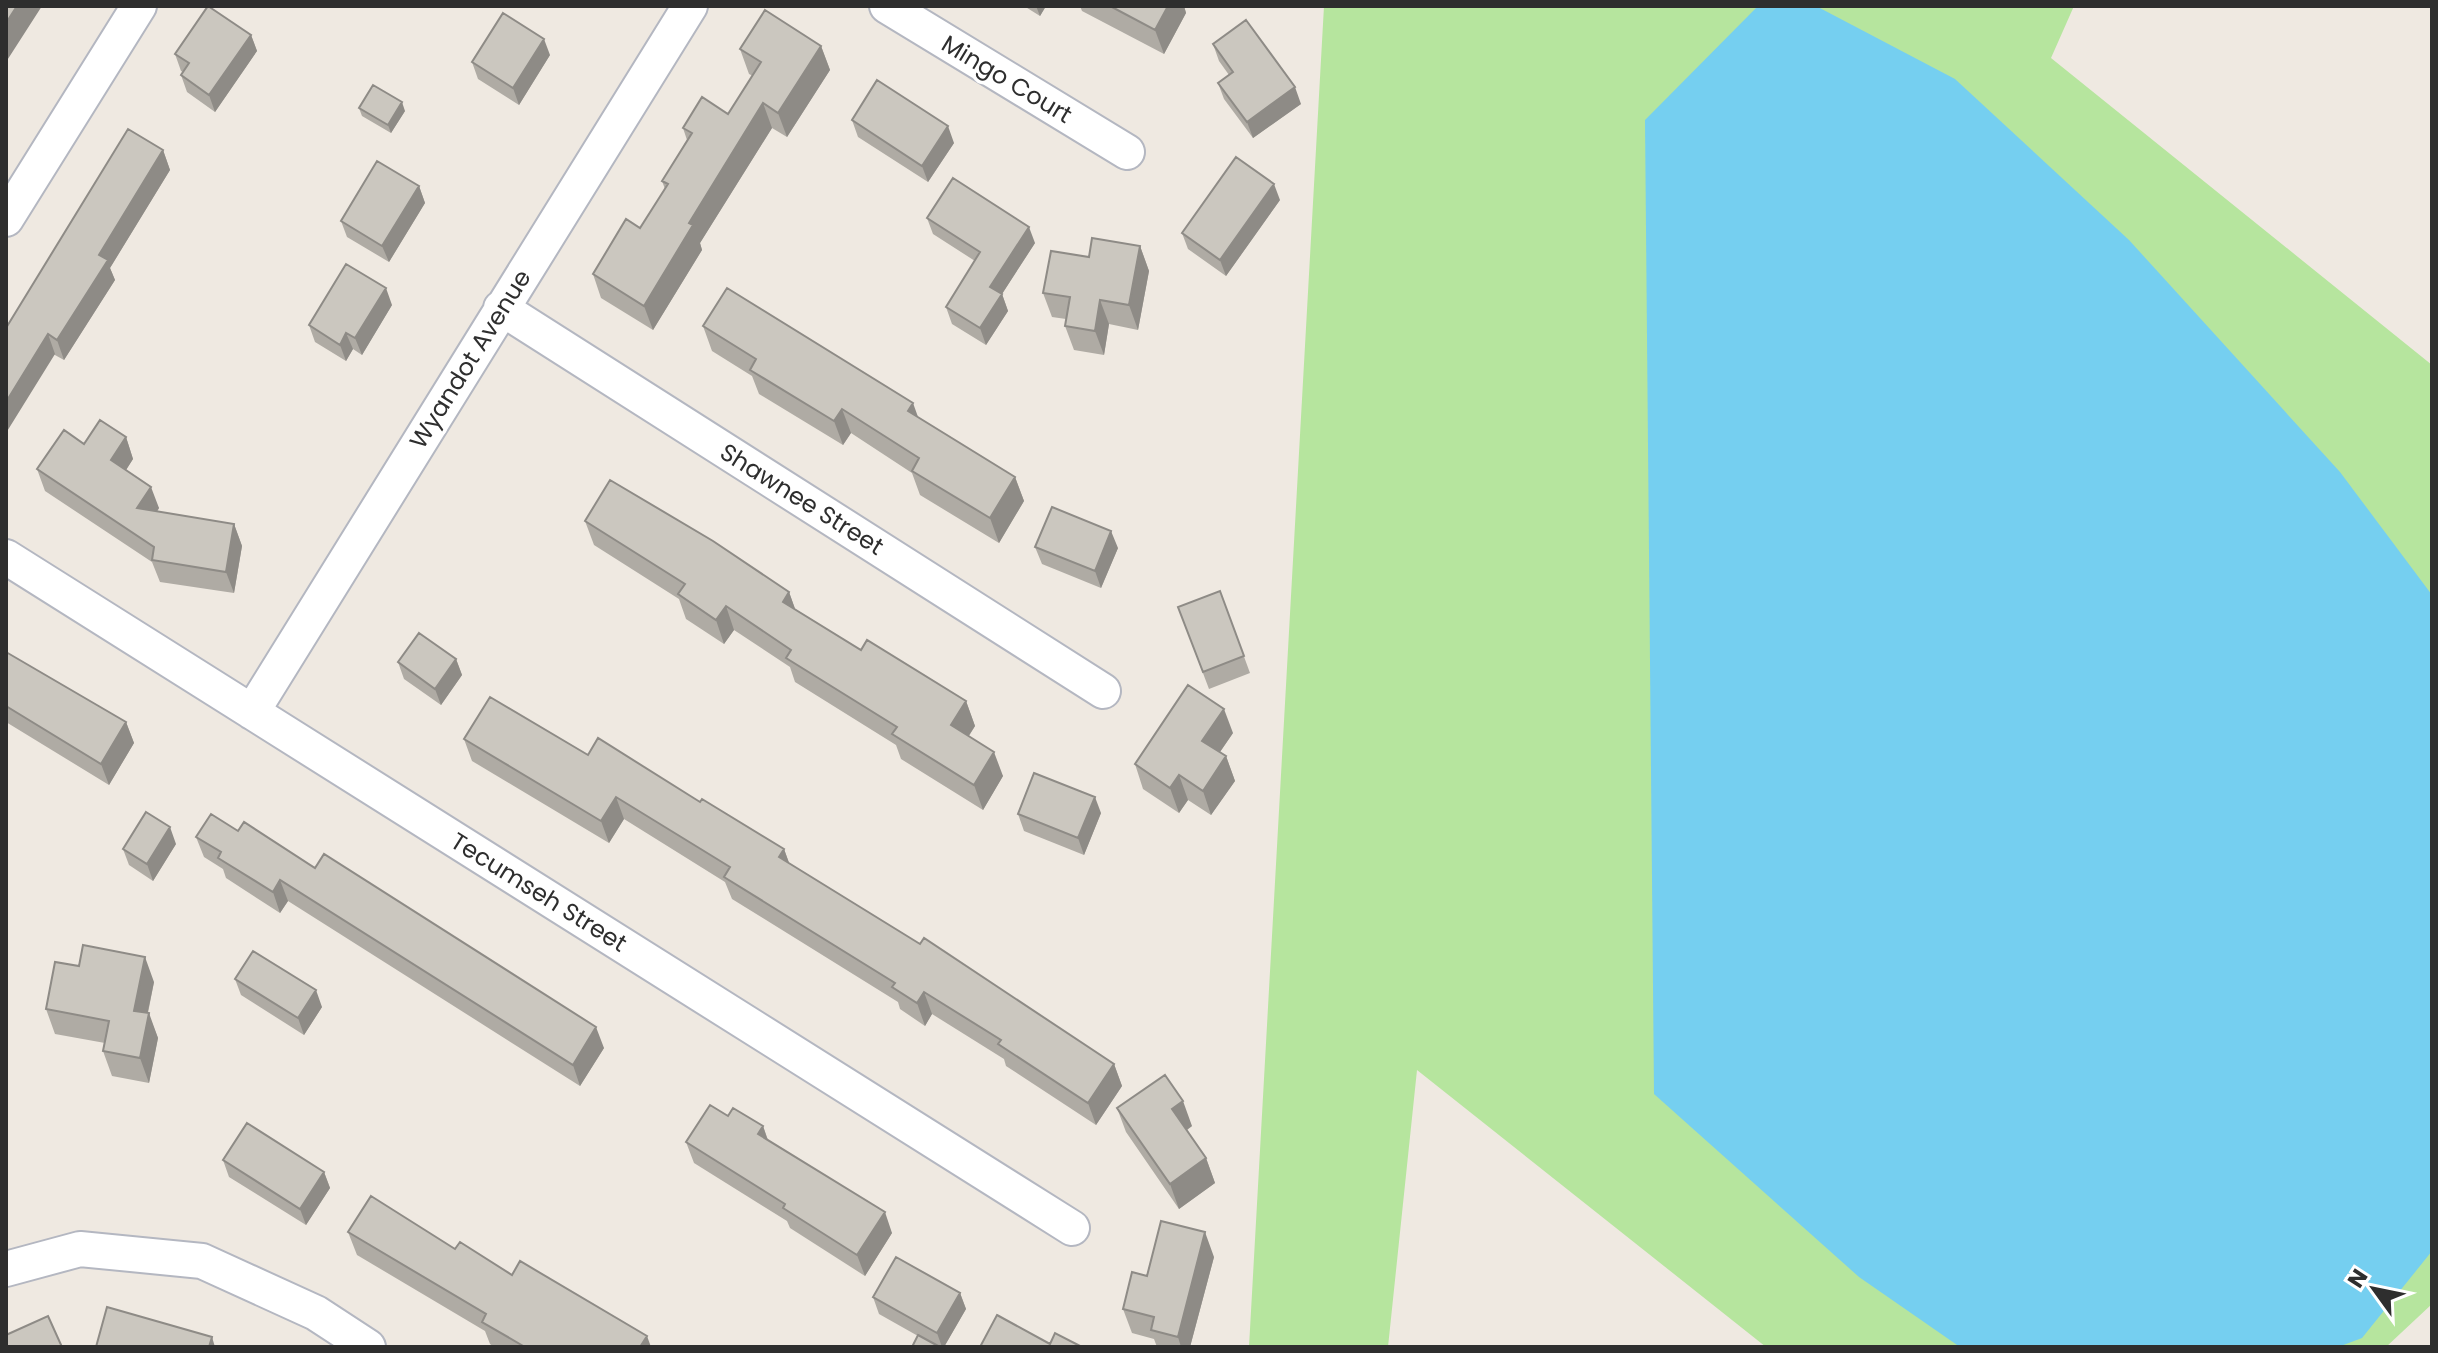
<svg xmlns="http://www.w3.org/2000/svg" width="2438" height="1353" viewBox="0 0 2438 1353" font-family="Poppins,sans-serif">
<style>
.green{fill:#b6e59e}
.water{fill:#75cff0}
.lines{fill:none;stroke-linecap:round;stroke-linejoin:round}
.street-casing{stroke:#b4b7c1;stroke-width:38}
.street{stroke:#fff;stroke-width:34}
.wall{fill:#afaba4}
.shaded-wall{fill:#8e8b86}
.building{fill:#cbc7bf;stroke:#8e8b86;stroke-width:2}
.labels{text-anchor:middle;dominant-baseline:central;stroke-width:7;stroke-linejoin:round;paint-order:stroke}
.street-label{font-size:24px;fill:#2e2e2e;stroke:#fff}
</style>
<rect width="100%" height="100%" fill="#efe9e1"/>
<path class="green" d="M1324,6H2074L2051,58L2432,365V1304L2386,1347H1766L1417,1070L1388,1347H1249Z"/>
<path class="water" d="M1758,6H1816L1955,79L2129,240L2340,472L2432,595V1251L2362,1338L2338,1347H1960L1859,1277L1654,1094L1645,120Z"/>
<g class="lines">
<defs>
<path id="street" d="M887,6L1127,152
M6,219L139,6
M501,308L1103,691
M6,557L1072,1228
M252,712L690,6
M6,1269L80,1249L202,1261L316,1313L368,1347"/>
</defs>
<use href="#street" class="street-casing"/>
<use href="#street" class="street"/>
</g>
<path class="wall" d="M1024,6H1046L1040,16Z
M1080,6H1184L1186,13L1164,54L1082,11Z
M251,35L257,51L215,112L187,92L181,75L183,72L181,71L175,54Z
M1213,44L1301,104L1253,138L1224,99L1218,83L1229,75L1219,61Z
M821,46L830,70L787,137L772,128L700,243L702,250L653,330L601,298L593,274L640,228L665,189L662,181L687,140L683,128L728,114L753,76L749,74L740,49Z
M550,55L519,105L478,79L472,62Z
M359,108L405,111L391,133L362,116Z
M852,120L954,143L928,182L858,137Z
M163,150L170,170L110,268L115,280L64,360L6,328Z
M419,186L425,203L389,262L347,237L341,221Z
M1280,200L1226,276L1188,249L1182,233Z
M927,218L1035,243L1002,294L1008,311L986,345L952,324L946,307L975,261L933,234Z
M1140,246L1149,271L1138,330L1109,324L1104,355L1074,350L1065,326L1066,319L1052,317L1043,293L1089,257Z
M392,305L362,355L353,349L346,361L315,342L309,325Z
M703,326L918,418L1015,477L1024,501L999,543L920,495L912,473L851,433L843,445L759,394L752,376L712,351Z
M126,437L133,459L126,470L159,508L157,512L234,524L242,546L234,593L160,582L152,562L45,491L37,469L84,444Z
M585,521L789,592L795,609L861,650L966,701L975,726L969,736L1003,776L983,810L901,759L896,745L795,682L790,667L734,630L724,644L686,619L679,599L594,545Z
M1035,547L1118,548L1101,588L1042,564Z
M1220,591L1250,673L1209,689L1178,607Z
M6,652L126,722L134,743L109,785L6,722Z
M456,659L462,675L441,705L404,679L398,662Z
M1233,733L1220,752L1226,756L1235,781L1211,815L1188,800L1179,813L1143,789L1135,764Z
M464,739L588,755L700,802L784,849L789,863L1114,1064L1122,1086L1096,1125L1006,1066L1004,1059L932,1014L925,1026L900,1009L898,1002L732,899L725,882L624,819L609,843L472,761Z
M1101,813L1084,855L1024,831L1018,814Z
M238,831L315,868L604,1048L580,1086L288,901L280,913L226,878L223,869L204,857L196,837Z
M176,844L153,881L129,865L123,849Z
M235,979L322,1007L304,1035L241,995Z
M154,982L148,1013L158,1038L149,1083L112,1076L103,1051L105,1043L55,1034L46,1009Z
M1117,1108L1192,1126L1187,1130L1206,1158L1215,1183L1179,1209L1126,1132Z
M728,1116L763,1126L768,1140L892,1233L865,1276L790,1228L787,1221L694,1163L686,1142Z
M223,1160L324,1172L330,1188L306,1225L229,1177Z
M348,1232L455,1249L512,1275L651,1347H494L490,1344L485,1331L357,1255Z
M1214,1257L1190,1347H1157L1154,1339L1132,1333L1123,1309L1147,1276Z
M960,1293L966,1309L944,1347H912L918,1336L879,1314L873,1297Z"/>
<path class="shaded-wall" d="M17,6H42L6,62V23Z
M1036,6H1046L1040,16Z
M1168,6H1184L1186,13L1164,54L1155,30Z
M251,35L257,51L215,112L209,95Z
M544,39L550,55L519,105L513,88Z
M821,46L830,70L787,137L778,113Z
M1295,87L1301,104L1253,138L1247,122Z
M402,102L405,111L391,133L388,125Z
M763,103L772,128L700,243L702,250L653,330L644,306L689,223Z
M948,126L954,143L928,182L922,166Z
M163,150L170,170L110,268L115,280L64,360L57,340L99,255Z
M1274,184L1280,200L1226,276L1220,260Z
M419,186L425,203L389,262L382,246Z
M1029,227L1035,243L1002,294L1008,311L986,345L980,328L990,287Z
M1140,246L1149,271L1138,330L1129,305Z
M386,288L392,305L362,355L355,338Z
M1100,300L1109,324L1104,355L1095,331Z
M346,333L353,349L346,361L340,345Z
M48,334L55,354L6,433V402Z
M913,403L922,428L908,411Z
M842,409L851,433L843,445L834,421Z
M126,437L133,459L119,481L111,460Z
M1015,477L1024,501L999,543L990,518Z
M151,487L159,508L144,530L137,508Z
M234,524L242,546L234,593L226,572Z
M1111,531L1118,548L1101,588L1095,571Z
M789,592L798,617L783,602Z
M726,606L734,630L724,644L716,620Z
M456,659L462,675L441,705L435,689Z
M966,701L975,726L960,749L951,725Z
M1224,709L1233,733L1211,765L1202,741Z
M126,722L134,743L109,785L101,764Z
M994,752L1003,776L983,810L974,785Z
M1226,756L1235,781L1211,815L1203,791Z
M1179,775L1188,800L1179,813L1170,788Z
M616,797L624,819L609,843L601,821Z
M1095,797L1101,813L1084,855L1078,838Z
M170,827L176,844L153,881L147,864Z
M784,849L792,871L779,857Z
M280,880L288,901L280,913L273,892Z
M145,957L154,982L143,1035L134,1011Z
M316,990L322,1007L304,1035L298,1018Z
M924,992L932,1014L925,1026L917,1003Z
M149,1013L158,1038L149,1083L140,1058Z
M596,1027L604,1048L580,1086L573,1065Z
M1114,1064L1122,1086L1096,1125L1088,1103Z
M1183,1101L1192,1126L1181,1134L1172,1109Z
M763,1126L770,1147L758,1134Z
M1206,1158L1215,1183L1179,1209L1170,1184Z
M324,1172L330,1188L306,1225L300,1209Z
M885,1212L892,1233L865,1276L857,1255Z
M1205,1232L1214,1257L1190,1347H1181L1178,1337Z
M960,1293L966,1309L944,1347H942L937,1333Z
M647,1336L651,1347H640Z
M212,1337L215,1347H209Z"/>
<path class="building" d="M6,6H17L6,23Z
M208,6L251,35L209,95L181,75L189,63L175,54Z
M1110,6H1168L1155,30Z
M765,10L821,46L778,113L763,103L689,223L693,225L644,306L593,274L626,219L640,228L668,184L662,181L692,133L683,128L702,97L728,114L761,62L740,49Z
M503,13L544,39L513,88L472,62Z
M1246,20L1295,87L1247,122L1218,83L1233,72L1213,44Z
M877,80L948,126L922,166L852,120Z
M373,85L402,102L388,125L359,108Z
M128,129L163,150L99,255L108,260L57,340L48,334L6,402V328Z
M1236,157L1274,184L1220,260L1182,233Z
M377,161L419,186L382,246L341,221Z
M953,178L1029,227L990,287L1002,294L980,328L946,307L980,252L927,218Z
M1092,238L1140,246L1129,305L1100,300L1095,331L1065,326L1070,297L1043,293L1051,251L1089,257Z
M346,264L386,288L355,338L346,333L340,345L309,325Z
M727,288L913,403L908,411L1015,477L990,518L912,471L919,458L842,409L834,421L750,370L756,359L703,326Z
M100,420L126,437L111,460L151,487L137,508L234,524L226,572L152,560L154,547L37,469L64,430L84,444Z
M610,480L713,541L789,592L783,602L861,650L867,640L966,701L951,725L994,752L974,785L892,734L897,727L786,658L791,650L726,606L716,620L678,594L685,584L585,521Z
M1052,507L1111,531L1095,571L1035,547Z
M1220,591L1244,656L1203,672L1178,607Z
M419,633L456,659L435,689L398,662Z
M6,652L126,722L101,764L6,706Z
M1188,685L1224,709L1202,741L1226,756L1203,791L1179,775L1170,788L1135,764Z
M490,697L588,755L598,738L700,802L702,799L784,849L779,857L920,944L924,938L1114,1064L1088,1103L998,1044L1001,1040L924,992L917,1003L892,987L895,983L724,877L730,867L616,797L601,821L464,739Z
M1034,773L1095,797L1078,838L1018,814Z
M146,812L170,827L147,864L123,849Z
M211,814L238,831L244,822L315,868L324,854L596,1027L573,1065L280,880L273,892L218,858L221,852L196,837Z
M83,945L145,957L134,1011L149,1013L140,1058L103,1051L109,1021L46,1009L55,962L79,966Z
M253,951L316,990L298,1018L235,979Z
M1165,1075L1183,1101L1172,1109L1206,1158L1170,1184L1117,1108Z
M710,1105L728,1116L733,1108L763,1126L758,1134L885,1212L857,1255L783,1208L785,1204L686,1142Z
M247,1123L324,1172L300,1209L223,1160Z
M371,1196L455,1249L460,1242L512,1275L520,1261L647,1336L640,1347H525L482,1322L486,1314L348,1232Z
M1161,1221L1205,1232L1178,1337L1151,1330L1154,1317L1123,1309L1132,1272L1147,1276Z
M896,1257L960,1293L937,1333L873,1297Z
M107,1307L212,1337L209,1347H96Z
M997,1315L1050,1344L1055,1333L1082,1347H980Z
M48,1316L62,1347H6V1335Z
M918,1335L940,1347H912Z"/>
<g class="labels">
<g class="street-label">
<text transform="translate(1007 79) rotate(31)">Mingo Court</text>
<text transform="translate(470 359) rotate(-58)">Wyandot Avenue</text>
<text transform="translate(802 499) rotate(32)">Shawnee Street</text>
<text transform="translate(539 892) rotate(32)">Tecumseh Street</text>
</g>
</g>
<rect width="2438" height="1353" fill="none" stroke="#2e2e2e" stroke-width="16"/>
<g transform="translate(2374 1289) rotate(303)" stroke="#ffffff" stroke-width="6" paint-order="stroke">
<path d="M0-6L14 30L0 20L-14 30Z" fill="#2e2e2e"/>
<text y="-12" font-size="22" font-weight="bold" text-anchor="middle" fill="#2e2e2e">N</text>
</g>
</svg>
